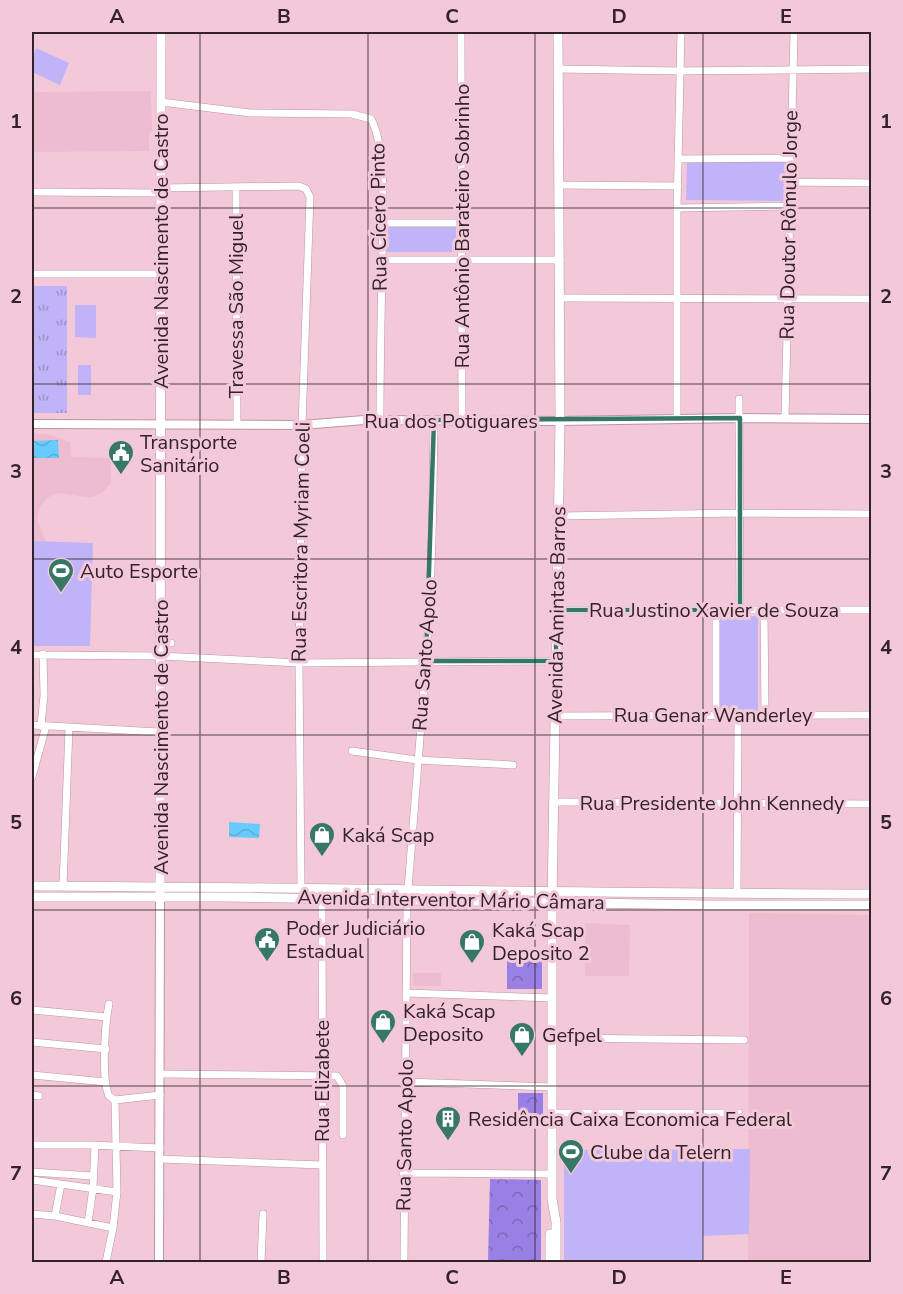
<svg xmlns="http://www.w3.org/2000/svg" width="903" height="1294" viewBox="0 0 903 1294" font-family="'Nunito Sans',sans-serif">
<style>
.built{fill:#edbcd0}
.grass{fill:url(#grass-tufts)}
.forest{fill:url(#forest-crowns)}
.park{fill:#c0b3f8}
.water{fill:url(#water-waves)}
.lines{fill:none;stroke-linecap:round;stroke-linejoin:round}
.minor-casing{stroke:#bb94a4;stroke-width:8}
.tertiary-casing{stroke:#bb94a4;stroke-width:10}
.secondary-casing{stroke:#bb94a4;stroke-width:10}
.minor{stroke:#fff;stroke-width:7}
.tertiary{stroke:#fff;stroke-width:8}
.secondary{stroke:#fff;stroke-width:9}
.marked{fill:none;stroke:#377765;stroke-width:4.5;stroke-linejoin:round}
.grid{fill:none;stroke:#322229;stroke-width:1.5;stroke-opacity:0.55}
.labels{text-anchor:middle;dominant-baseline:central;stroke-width:6;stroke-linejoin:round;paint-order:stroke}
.street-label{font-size:20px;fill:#322229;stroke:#f3c9da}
.poi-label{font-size:20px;fill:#322229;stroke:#f3c9da;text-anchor:start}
.neatline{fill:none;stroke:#322229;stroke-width:2}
.grid-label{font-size:20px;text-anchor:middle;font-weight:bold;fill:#322229}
</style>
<defs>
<pattern id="grass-tufts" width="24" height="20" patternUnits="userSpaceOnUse" patternTransform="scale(1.5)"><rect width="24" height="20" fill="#c0b3f8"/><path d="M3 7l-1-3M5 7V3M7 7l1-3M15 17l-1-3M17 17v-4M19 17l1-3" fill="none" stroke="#9d91c9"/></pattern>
<pattern id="forest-crowns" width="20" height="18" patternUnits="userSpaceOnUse" patternTransform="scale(1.5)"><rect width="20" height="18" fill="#9880e4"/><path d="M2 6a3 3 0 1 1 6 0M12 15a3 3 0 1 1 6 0" fill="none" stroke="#7d68b9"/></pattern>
<pattern id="water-waves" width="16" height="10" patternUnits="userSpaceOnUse" patternTransform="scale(1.5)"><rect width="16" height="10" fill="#68cbfd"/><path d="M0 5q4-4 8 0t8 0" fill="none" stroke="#5baed9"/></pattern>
</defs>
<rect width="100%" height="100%" fill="#f3c9da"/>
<path class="built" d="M151,91L152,130L149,134V151L32,152V92Z
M32,433L51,435L70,442L71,457L111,458V483L103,492L93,497H86L57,493L47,498L41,506L38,513L37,520L46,542L32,541Z
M749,913L871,915V1262H748Z
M585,923L630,925L629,976H585Z
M413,973H441V986H413Z"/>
<path class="grass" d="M32,286H67V413H32Z"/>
<path class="forest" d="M507,960H542V989H507Z
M518,1093H543V1116H518Z
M490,1179L541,1180V1262H488Z"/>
<path class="park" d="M36,48L69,63L60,85L32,72V61Z
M687,161H790L788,201L686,200Z
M385,224L456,225V252H385Z
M75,305H96V338L75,337Z
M78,365H91V395H78Z
M32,541L93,543L90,646H32Z
M758,616V713H719V617Z
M750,1149L749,1234L703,1236V1262H564V1150Z"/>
<path class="water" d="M58,440L59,458H32V441Z
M229,822L260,824L259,838L229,837Z"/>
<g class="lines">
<defs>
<path id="minor" d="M461,32L462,421
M559,69L680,71L872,69
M161,102L250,113L352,114L371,119C388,149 382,232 382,269C381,319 380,370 380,420
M678,159L791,158
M791,182L872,183
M559,185L678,186
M236,187L237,424
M161,188L299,186L306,189L310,197L302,425L299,663L301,887
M32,192L161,193
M677,208L790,206
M382,223H462
M382,260H560
M32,274H160
M559,298L872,299
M739,399L740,610
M677,418V208L681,32
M785,418L794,32
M559,516L740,513L872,514
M556,610H872
M716,610V715
M764,610L765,715
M160,643H171
M32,655L161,656L299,663L556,661
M555,716L872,715
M32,725L159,732
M41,726L44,695L43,654
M352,751L417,760L513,765
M32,777L46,726
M553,802L872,804
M63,886L69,728
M408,889C414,814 420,738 426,662C432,582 433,501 434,420
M737,894L738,715
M322,899L323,1262
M406,993L552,998
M109,1004C105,1024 101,1078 109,1096L115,1100L160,1095
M32,1010L107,1017
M552,1038L744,1040
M32,1042L106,1049
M160,1074L337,1076L343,1086V1135
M32,1075L106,1082
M406,1082L553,1087
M32,1095L39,1096
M553,1113H739
M32,1145H90L160,1148
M159,1159L322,1165
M32,1172L93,1176
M403,1173L552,1174
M32,1180L117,1192
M32,1214L55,1216L113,1228
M55,1216L61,1184
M88,1223L93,1188L95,1145
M106,1262L113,1228L117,1192L115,1100
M261,1262L263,1214
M404,1262L407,900"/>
<path id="tertiary" d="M32,424L302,425L364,420L560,421L740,418L872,419
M159,1262L160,898"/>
<path id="secondary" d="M32,886C312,887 591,894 872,894
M32,897H222L709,905H872
M160,898L161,32
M550,1262V1234
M556,1262V1222L552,1199V902L560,421L558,32"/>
</defs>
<use href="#minor" class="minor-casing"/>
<use href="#tertiary" class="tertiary-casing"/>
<use href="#secondary" class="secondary-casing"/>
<use href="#minor" class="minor"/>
<use href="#tertiary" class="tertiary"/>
<use href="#secondary" class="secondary"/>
</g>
<path class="marked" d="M740,418V610H556V661H426L434,420Z"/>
<path class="grid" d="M200,32V1262M368,32V1262M535,32V1262M703,32V1262M32,208H872M32,384H872M32,559H872M32,735H872M32,910H872M32,1086H872"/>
<defs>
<symbol id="civic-pin" viewBox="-11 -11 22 30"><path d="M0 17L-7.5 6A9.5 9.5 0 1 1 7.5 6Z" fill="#377765" stroke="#f3c9da"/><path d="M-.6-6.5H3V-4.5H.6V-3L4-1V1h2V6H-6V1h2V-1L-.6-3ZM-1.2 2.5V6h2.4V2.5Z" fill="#fff"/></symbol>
<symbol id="stadium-pin" viewBox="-11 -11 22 30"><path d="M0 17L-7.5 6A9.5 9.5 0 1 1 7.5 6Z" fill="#377765" stroke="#f3c9da"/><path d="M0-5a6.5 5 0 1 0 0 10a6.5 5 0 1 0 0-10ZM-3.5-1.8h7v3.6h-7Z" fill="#fff"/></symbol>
<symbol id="shop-pin" viewBox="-11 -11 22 30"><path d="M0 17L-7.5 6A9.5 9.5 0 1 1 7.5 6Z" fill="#377765" stroke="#f3c9da"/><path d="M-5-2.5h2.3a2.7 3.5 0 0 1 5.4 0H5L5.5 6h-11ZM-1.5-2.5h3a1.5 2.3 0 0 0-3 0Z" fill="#fff"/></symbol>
<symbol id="building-pin" viewBox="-11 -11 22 30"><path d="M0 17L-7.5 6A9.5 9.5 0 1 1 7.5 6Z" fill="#377765" stroke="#f3c9da"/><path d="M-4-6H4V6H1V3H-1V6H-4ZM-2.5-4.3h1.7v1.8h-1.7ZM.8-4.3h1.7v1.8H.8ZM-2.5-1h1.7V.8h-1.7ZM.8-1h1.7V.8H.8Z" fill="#fff"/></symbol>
</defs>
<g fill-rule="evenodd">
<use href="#civic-pin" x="106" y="438" width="30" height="40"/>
<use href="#stadium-pin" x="46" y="556" width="30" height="40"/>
<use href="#shop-pin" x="307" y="820" width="30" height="40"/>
<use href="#civic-pin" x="252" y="925" width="30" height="40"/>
<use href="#shop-pin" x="457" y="927" width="30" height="40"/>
<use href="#shop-pin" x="368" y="1007" width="30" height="40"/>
<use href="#shop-pin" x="507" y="1020" width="30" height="40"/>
<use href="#building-pin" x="433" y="1104" width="30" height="40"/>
<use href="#stadium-pin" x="556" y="1137" width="30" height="40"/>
</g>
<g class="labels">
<g class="street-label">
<text transform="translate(379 217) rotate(-91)">Rua Cícero Pinto</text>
<text transform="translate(789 225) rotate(-89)">Rua Doutor Rômulo Jorge</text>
<text transform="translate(462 226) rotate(-90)">Rua Antônio Barateiro Sobrinho</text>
<text transform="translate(161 251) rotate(-90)">Avenida Nascimento de Castro</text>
<text transform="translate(236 306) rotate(-90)">Travessa São Miguel</text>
<text x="451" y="421">Rua dos Potiguares</text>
<text transform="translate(301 542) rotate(-89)">Rua Escritora Myriam Coeli</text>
<text x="714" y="610">Rua Justino Xavier de Souza</text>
<text transform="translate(557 615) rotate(-89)">Avenida Amintas Barros</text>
<text transform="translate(425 655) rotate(-86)">Rua Santo Apolo</text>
<text x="713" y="715">Rua Genar Wanderley</text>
<text transform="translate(161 737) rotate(-90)">Avenida Nascimento de Castro</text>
<text x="712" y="803">Rua Presidente John Kennedy</text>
<text transform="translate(451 900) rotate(1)">Avenida Interventor Mário Câmara</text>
<text transform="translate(322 1081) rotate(-90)">Rua Elizabete</text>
<text transform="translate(405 1135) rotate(-89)">Rua Santo Apolo</text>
</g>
<g class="poi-label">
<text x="140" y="442">Transporte<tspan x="140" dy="23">Sanitário</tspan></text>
<text x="80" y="571">Auto Esporte</text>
<text x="342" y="835">Kaká Scap</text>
<text x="286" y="928">Poder Judiciário<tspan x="286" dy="23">Estadual</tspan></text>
<text x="492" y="930">Kaká Scap<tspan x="492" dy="23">Deposito 2</tspan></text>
<text x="403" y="1011">Kaká Scap<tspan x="403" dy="23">Deposito</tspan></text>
<text x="542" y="1035">Gefpel</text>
<text x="468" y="1119">Residência Caixa Economica Federal</text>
<text x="590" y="1152">Clube da Telern</text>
</g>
</g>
<rect width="903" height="1294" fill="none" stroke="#f3c9da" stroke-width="66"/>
<rect x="33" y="33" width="837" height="1228" class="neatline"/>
<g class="grid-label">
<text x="117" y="23">A</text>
<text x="284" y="23">B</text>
<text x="452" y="23">C</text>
<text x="619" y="23">D</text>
<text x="786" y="23">E</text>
<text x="16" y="128">1</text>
<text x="886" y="128">1</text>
<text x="16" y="303">2</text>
<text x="886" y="303">2</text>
<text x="16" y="478">3</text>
<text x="886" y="478">3</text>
<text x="16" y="654">4</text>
<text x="886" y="654">4</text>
<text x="16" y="829">5</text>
<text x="886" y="829">5</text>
<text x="16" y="1005">6</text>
<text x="886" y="1005">6</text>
<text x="16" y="1180">7</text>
<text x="886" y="1180">7</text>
<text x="117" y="1284">A</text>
<text x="284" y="1284">B</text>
<text x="452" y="1284">C</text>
<text x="619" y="1284">D</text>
<text x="786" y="1284">E</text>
</g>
</svg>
